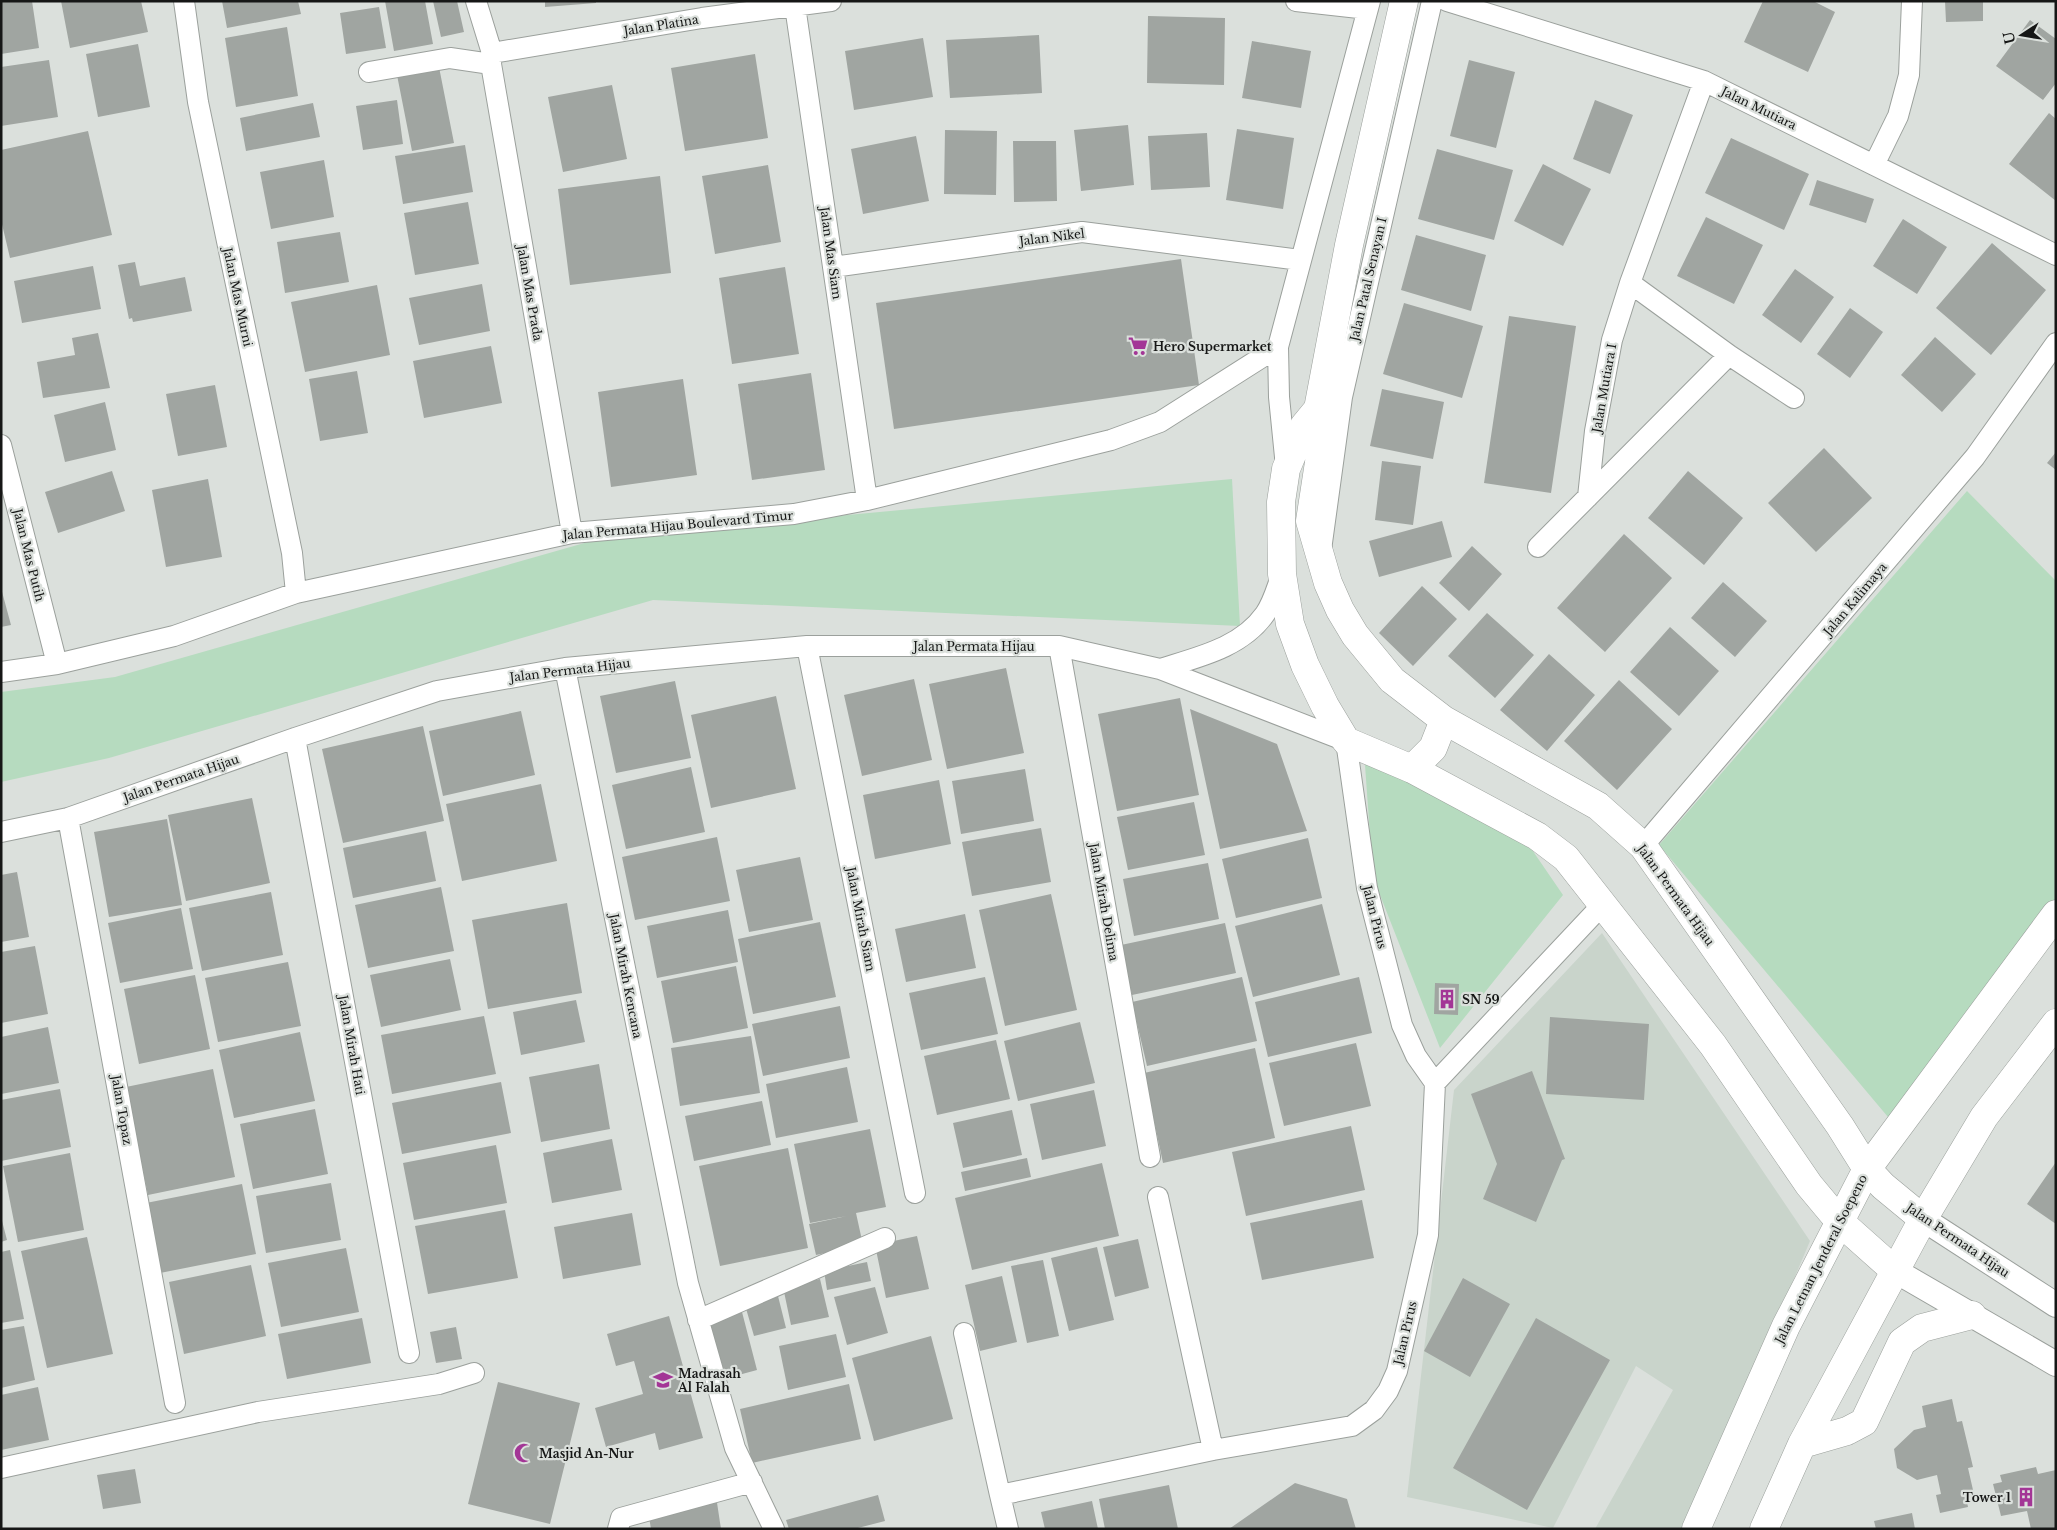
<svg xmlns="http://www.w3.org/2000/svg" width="2057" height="1530" viewBox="0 0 2057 1530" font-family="'Libre Baskerville',serif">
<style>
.built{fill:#c9d4cb}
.green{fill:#b6dbbf}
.building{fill:#a0a5a1}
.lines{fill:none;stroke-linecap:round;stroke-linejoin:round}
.minor-casing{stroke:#9ba09c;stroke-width:22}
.tertiary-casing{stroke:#9ba09c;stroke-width:26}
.secondary-casing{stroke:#9ba09c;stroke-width:29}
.primary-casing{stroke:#9ba09c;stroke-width:29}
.minor{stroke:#fff;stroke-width:20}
.tertiary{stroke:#fff;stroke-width:24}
.secondary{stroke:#fff;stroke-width:28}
.primary{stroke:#fff;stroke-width:28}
.labels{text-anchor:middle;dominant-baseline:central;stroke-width:4.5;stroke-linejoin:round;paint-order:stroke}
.street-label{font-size:12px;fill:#161716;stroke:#dbe0dc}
.poi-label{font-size:12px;font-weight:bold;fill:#161716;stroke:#dbe0dc;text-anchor:start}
</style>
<rect width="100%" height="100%" fill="#dbe0dc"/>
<path class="built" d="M1602,933L1810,1241L1688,1529H1595L1673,1390L1636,1366L1553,1528L1407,1497L1454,1090Z"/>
<path class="green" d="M1232,479L1240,626L653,600L109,758L1,782V692L115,677L602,538Z
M1967,491L2056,581V902L1888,1117L1659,845Z
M1364,751L1526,841L1563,895L1440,1048L1373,877Z"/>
<path class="building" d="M32,1L39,48L1,54V2Z
M61,1H141L148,32L70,48Z
M222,1H298L301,14L227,28Z
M385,1H425L433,44L394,51Z
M433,1H457L464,32L441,37Z
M545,1H596V3L545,7Z
M1763,1H1813L1835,12L1808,72L1744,42Z
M1945,1H1983V21L1946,22Z
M379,7L386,48L346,54L340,13Z
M1148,16L1225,18L1224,85L1147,83Z
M2030,20L2056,39V83L2043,100L1996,66Z
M287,27L298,96L236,107L225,38Z
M1039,35L1042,93L950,98L946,40Z
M923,38L933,97L854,110L845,51Z
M1252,41L1311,51L1301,108L1242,98Z
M138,44L150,107L98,117L86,54Z
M755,54L768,138L685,151L671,68Z
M49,60L58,117L1,126V67Z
M1469,60L1515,72L1496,148L1450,136Z
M439,67L454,143L412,151L397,75Z
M612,85L627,159L563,172L548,97Z
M397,100L403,144L363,150L356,106Z
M1595,100L1633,115L1610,174L1573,159Z
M313,103L320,137L246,151L240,118Z
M2049,113L2056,119V201L2009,164Z
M1128,125L1134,185L1081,191L1074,130Z
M1237,129L1294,138L1283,209L1226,200Z
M945,130L997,131L996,195L944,194Z
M88,131L112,235L10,258L1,220V150Z
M1207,133L1210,187L1151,190L1148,136Z
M916,136L929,201L863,214L851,149Z
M1731,138L1809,174L1784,230L1705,193Z
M1013,141H1056L1057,201L1014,202Z
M465,145L473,192L403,204L395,156Z
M1437,149L1513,170L1494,240L1418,219Z
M324,160L334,217L271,229L260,172Z
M1543,164L1591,189L1563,246L1514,221Z
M768,165L781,242L715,254L702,176Z
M660,176L671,273L570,285L558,189Z
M1817,180L1874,199L1866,223L1809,205Z
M468,202L479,264L415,275L404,213Z
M1706,217L1763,245L1734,304L1677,276Z
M1903,219L1947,247L1917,294L1873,266Z
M340,232L349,282L285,293L277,242Z
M1416,235L1486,255L1471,311L1401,290Z
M1992,243L2046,290L1991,355L1936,308Z
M1181,259L1199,385L894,429L876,303Z
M135,262L140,286L185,277L192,311L133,322L132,318L129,319L118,265Z
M93,266L101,309L22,323L14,281Z
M785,267L799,354L732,364L719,278Z
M1795,269L1834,297L1801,343L1762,315Z
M482,284L490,331L419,345L409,298Z
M377,285L390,355L305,372L291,302Z
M1404,303L1483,326L1462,398L1383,374Z
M1850,308L1883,332L1850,378L1817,354Z
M1509,316L1576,326L1551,493L1484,483Z
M98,333L110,388L43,398L37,362L75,355L72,338Z
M1935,337L1976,374L1942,412L1901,375Z
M491,346L502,403L424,418L413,361Z
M357,371L368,433L320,441L309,379Z
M811,373L825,470L752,480L738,384Z
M683,379L697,475L611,487L598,392Z
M215,385L227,447L178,456L166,394Z
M1382,389L1444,402L1433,459L1370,446Z
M105,402L116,450L65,462L54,415Z
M1824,448L1872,498L1816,552L1768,503Z
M2056,452V470L2047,463Z
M1382,461L1421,466L1413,525L1375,520Z
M112,471L125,511L58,533L45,492Z
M1688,471L1743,518L1704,565L1648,518Z
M208,479L222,557L166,567L152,490Z
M1442,521L1452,557L1379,577L1369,541Z
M1624,534L1672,578L1605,652L1557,608Z
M1472,546L1502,574L1469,611L1439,583Z
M1723,582L1767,621L1735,657L1691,618Z
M1422,586L1457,619L1413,666L1379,633Z
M1,588L11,625L1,627Z
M1487,613L1534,655L1495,698L1448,656Z
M1670,627L1719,671L1679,716L1630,672Z
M1549,654L1595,695L1547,751L1500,710Z
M1006,668L1024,753L947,769L929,684Z
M914,679L932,760L862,776L844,695Z
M1619,680L1672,729L1617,790L1564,741Z
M675,681L691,758L616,773L600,696Z
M776,696L796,789L711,808L691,715Z
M1180,698L1199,795L1117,811L1098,714Z
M1190,709L1277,744L1307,831L1220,849Z
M521,711L535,775L443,796L429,731Z
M423,726L444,821L343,843L322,749Z
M691,767L705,832L626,849L612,785Z
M1025,769L1034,821L961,834L952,781Z
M939,780L951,844L875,859L863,795Z
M541,784L557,861L462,881L446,804Z
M252,798L270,883L186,901L168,815Z
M1194,802L1205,855L1128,870L1117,817Z
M167,819L182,905L109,917L94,832Z
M1041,828L1051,882L972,896L962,842Z
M426,831L436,881L353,898L343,848Z
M717,837L730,901L635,920L622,857Z
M1308,838L1322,898L1236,918L1222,859Z
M800,857L813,920L749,932L736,870Z
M1208,863L1219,919L1134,936L1123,879Z
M17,872L29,937L1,942V875Z
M441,887L454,951L368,968L355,905Z
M271,892L283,955L202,971L189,908Z
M1051,894L1077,1010L1005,1026L979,910Z
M567,903L582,993L488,1009L472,920Z
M1322,904L1340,975L1253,997L1235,926Z
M181,908L193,969L120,983L108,923Z
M728,910L738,962L657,978L647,926Z
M965,914L976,968L906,982L895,929Z
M820,922L836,997L753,1014L738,939Z
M1225,923L1236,973L1132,995L1121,945Z
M35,946L48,1014L1,1023V952Z
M450,959L461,1010L381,1027L370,975Z
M288,962L301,1026L218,1042L205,978Z
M736,966L748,1028L673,1043L661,981Z
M195,975L210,1049L139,1064L124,989Z
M985,977L998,1034L921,1050L909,993Z
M1242,977L1257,1041L1147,1066L1132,1002Z
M1359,977L1372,1033L1268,1057L1255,1002Z
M1435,983L1459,984L1458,1015L1434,1014Z
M576,1000L585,1042L521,1055L513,1012Z
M840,1006L850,1058L763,1076L752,1024Z
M484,1016L496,1074L392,1094L381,1035Z
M1550,1017L1649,1024L1644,1100L1546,1094Z
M1080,1022L1095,1083L1018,1101L1004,1041Z
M48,1027L59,1083L1,1094V1037Z
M300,1032L315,1101L234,1118L219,1050Z
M751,1036L760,1093L680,1106L671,1048Z
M996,1040L1010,1099L937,1115L924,1056Z
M1356,1043L1371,1106L1284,1126L1269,1063Z
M1255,1048L1275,1138L1163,1163L1144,1073Z
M599,1064L610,1129L541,1142L529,1077Z
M847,1067L858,1122L776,1138L766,1084Z
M213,1069L235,1177L148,1195L126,1087Z
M1532,1071L1565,1159L1562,1160L1536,1222L1483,1199L1497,1164L1471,1094Z
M501,1082L511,1133L402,1154L392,1103Z
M60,1089L71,1147L1,1161V1100Z
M1094,1090L1106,1146L1042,1160L1030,1104Z
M762,1101L771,1145L694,1161L685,1116Z
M315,1109L328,1174L253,1189L240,1124Z
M1012,1110L1022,1155L963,1168L953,1123Z
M1351,1126L1365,1190L1246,1216L1232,1152Z
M870,1129L886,1207L856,1213L863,1245L816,1255L809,1224L847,1216L810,1223L794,1144Z
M612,1139L622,1190L552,1203L543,1153Z
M496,1145L507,1203L414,1220L403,1163Z
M788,1148L808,1248L720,1266L699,1166Z
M70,1153L84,1230L18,1242L3,1166Z
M1027,1158L1031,1177L965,1191L961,1172Z
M2056,1162V1224L2027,1204Z
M1102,1163L1119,1236L972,1270L955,1198Z
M331,1183L341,1240L266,1253L256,1196Z
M242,1184L256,1254L160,1273L146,1203Z
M1362,1200L1374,1258L1262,1280L1250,1223Z
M505,1210L518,1278L428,1294L415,1226Z
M632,1213L641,1265L563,1279L554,1227Z
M1,1217L7,1240L1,1242Z
M917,1236L929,1289L886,1298L875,1245Z
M87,1237L113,1354L47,1368L21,1251Z
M1138,1239L1149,1288L1115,1297L1103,1247Z
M1097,1247L1114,1320L1069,1331L1051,1258Z
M346,1248L359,1312L281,1327L268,1263Z
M10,1250L24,1319L1,1323V1252Z
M1043,1260L1059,1336L1027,1343L1011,1266Z
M867,1262L871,1281L827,1290L824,1271Z
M251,1265L266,1336L184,1354L169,1282Z
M1002,1276L1017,1342L980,1351L965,1285Z
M1463,1278L1510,1304L1470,1377L1424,1351Z
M820,1279L829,1317L791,1325L783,1287Z
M875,1287L888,1333L847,1345L834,1297Z
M778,1296L786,1328L754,1336L745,1305Z
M742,1312L757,1370L720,1380L704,1322Z
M669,1316L703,1438L659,1450L655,1433L606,1447L595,1408L643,1394L634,1361L616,1366L607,1334Z
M362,1318L371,1363L287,1379L278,1334Z
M1536,1318L1610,1360L1527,1510L1453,1468Z
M24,1326L35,1380L1,1388V1330Z
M456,1327L462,1359L436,1363L430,1332Z
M836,1334L846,1377L788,1390L779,1346Z
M931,1336L953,1419L874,1441L852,1358Z
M498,1382L580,1403L550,1524L468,1504Z
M849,1384L861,1439L752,1463L740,1409Z
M38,1387L49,1440L1,1450V1395Z
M1952,1399L1957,1422L1962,1421L1973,1467L1968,1468L1973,1490L1965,1492L1968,1507L1940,1513L1936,1495L1941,1494L1937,1475L1917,1480L1897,1468L1894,1449L1914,1430L1926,1427L1922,1406Z
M2036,1467L2038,1474L2056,1470V1529H2031L2027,1511L2001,1516L1993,1484L2002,1482L2000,1475Z
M135,1469L141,1503L103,1509L97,1475Z
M1295,1483L1347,1499L1356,1529H1229Z
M1169,1485L1178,1529H1105L1099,1499Z
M878,1495L885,1521L854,1529H789L786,1520Z
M716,1496L721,1529H651L649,1517Z
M1092,1501L1098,1529H1045L1041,1512Z
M1912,1513L1915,1529H1876L1874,1521Z"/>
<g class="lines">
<defs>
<path id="minor" d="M184,1L198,102L292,553L296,593
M476,1L492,53L491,64L572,533
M1296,1L1368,9
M1447,1L1704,81L2056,255
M795,6L867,500
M492,53L702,18L831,1
M369,72L450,58L491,64
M1704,81L1630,283L1729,355L1794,398
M1874,165L1898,116L1909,75L1912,1
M833,267L1082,232L1300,260
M1,445L57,664
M1286,467L1279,397L1278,347L1370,1
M1588,497L1595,431L1612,340L1630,283
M1538,547L1729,355
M1321,550L1342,397L1432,1
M807,646L915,1193
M1059,646L1150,1157
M565,668L688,1283L735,1448L774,1529
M1160,669C1198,657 1241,648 1265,614C1273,603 1277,587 1282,574
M1,672L57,664L174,636L296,593L572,533L794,514L867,500L1111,440L1160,422L1278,347
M295,738L409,1353
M68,818L175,1403
M1,832L68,818L295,738L437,691L565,668L807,646H1059L1160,669L1346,741L1367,888L1402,1025L1416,1056L1435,1083L1428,1235L1397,1371L1388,1391L1374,1410L1352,1426L1213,1450L1000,1495L964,1333
M1643,846L1975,457L2056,343
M1435,1083L1603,904
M1158,1197L1213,1450
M698,1320L885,1238
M1,1468L258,1412L439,1384L474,1373
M1000,1495L1008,1529
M618,1529L621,1518L752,1482"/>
<path id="tertiary" d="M1923,1219L2056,1305
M1894,1270L2056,1364"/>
<path id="secondary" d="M1404,1L1349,245L1318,409L1304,426L1286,469L1281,502L1282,574L1290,624L1305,665L1325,706L1346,741L1412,769L1537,836L1566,858L1713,1045L1809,1185L1839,1221L1894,1270
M1318,409L1324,430L1310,521L1328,583L1340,610L1355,635L1392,680L1444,720L1598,806L1643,846L1840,1126L1867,1169L1883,1186L1923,1219
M1412,769L1433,748L1444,720"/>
<path id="primary" d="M1802,1444L1847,1431L1864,1422L1902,1342L1922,1328L1972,1315
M1696,1529L1786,1326L1867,1169L2056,914
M1764,1529L1802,1444L1923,1219L1984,1117L2056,1023"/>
</defs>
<use href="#minor" class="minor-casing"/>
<use href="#tertiary" class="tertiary-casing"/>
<use href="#secondary" class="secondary-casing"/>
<use href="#primary" class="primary-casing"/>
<use href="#minor" class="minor"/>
<use href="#tertiary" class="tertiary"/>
<use href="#secondary" class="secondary"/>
<use href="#primary" class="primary"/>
</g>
<defs>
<symbol id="supermarket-bare" viewBox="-9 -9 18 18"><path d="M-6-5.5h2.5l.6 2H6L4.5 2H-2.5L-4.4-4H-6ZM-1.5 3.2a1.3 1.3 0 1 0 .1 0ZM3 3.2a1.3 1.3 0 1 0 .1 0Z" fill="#a33696" stroke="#dbe0dc" stroke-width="2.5" paint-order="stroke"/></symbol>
<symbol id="building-bare" viewBox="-9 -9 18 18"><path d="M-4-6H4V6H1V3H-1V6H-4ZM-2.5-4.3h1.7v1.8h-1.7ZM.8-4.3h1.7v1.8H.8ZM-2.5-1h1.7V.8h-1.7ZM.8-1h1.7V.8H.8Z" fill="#a33696" stroke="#dbe0dc" stroke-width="2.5" paint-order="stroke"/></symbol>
<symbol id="school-bare" viewBox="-9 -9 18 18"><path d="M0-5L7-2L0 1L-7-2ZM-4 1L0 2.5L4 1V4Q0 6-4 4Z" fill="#a33696" stroke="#dbe0dc" stroke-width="2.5" paint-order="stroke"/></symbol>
<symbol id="mosque-bare" viewBox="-9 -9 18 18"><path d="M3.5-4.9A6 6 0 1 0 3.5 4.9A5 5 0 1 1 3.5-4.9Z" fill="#a33696" stroke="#dbe0dc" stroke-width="2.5" paint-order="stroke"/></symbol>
</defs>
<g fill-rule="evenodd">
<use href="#supermarket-bare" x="1124" y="332" width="28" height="28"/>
<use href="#building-bare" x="1433" y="985" width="28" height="28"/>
<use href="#school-bare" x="649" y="1366" width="28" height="28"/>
<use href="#mosque-bare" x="510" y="1439" width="28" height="28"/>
<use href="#building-bare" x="2012" y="1483" width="28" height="28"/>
</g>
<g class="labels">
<g class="street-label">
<text transform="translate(661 25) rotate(-9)">Jalan Platina</text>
<text transform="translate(1759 108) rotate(26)">Jalan Mutiara</text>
<text transform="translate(1052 237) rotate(-7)">Jalan Nikel</text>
<text transform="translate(831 253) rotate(82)">Jalan Mas Siam</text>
<text transform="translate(1368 279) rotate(-77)">Jalan Patal Senayan I</text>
<text transform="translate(530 293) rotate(80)">Jalan Mas Prada</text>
<text transform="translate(238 297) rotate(78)">Jalan Mas Murni</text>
<text transform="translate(1604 388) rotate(-80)">Jalan Mutiara I</text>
<text transform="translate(678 525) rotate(-5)">Jalan Permata Hijau Boulevard Timur</text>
<text transform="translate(29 555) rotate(76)">Jalan Mas Putih</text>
<text transform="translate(1855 599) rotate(-50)">Jalan Kalimaya</text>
<text x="974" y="646">Jalan Permata Hijau</text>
<text transform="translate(570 670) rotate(-7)">Jalan Permata Hijau</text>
<text transform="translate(181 778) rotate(-19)">Jalan Permata Hijau</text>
<text transform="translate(1676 895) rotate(54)">Jalan Permata Hijau</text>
<text transform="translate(1104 902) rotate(80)">Jalan Mirah Delima</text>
<text transform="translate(1375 917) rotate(76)">Jalan Pirus</text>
<text transform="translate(861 919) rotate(79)">Jalan Mirah Siam</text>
<text transform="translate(626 976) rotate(79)">Jalan Mirah Kencana</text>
<text transform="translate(352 1045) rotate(80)">Jalan Mirah Hati</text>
<text transform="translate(122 1110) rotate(80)">Jalan Topaz</text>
<text transform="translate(1958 1240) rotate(34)">Jalan Permata Hijau</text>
<text transform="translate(1821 1259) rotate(-63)">Jalan Letnan Jenderal Soepeno</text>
<text transform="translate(1405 1333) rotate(-77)">Jalan Pirus</text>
</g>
<g class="poi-label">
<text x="1153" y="346">Hero Supermarket</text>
<text x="1462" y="999">SN 59</text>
<text x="678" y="1373">Madrasah<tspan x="678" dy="14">Al Falah</tspan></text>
<text x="539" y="1453">Masjid An-Nur</text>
<text x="2011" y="1497" text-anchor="end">Tower 1</text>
</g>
</g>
<rect width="2057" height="1530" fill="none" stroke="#161716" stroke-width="5"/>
<g transform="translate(2022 35) rotate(258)" stroke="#dbe0dc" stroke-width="4" paint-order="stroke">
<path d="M0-4L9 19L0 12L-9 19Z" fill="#161716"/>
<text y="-8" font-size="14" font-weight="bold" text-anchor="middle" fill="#161716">U</text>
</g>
</svg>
